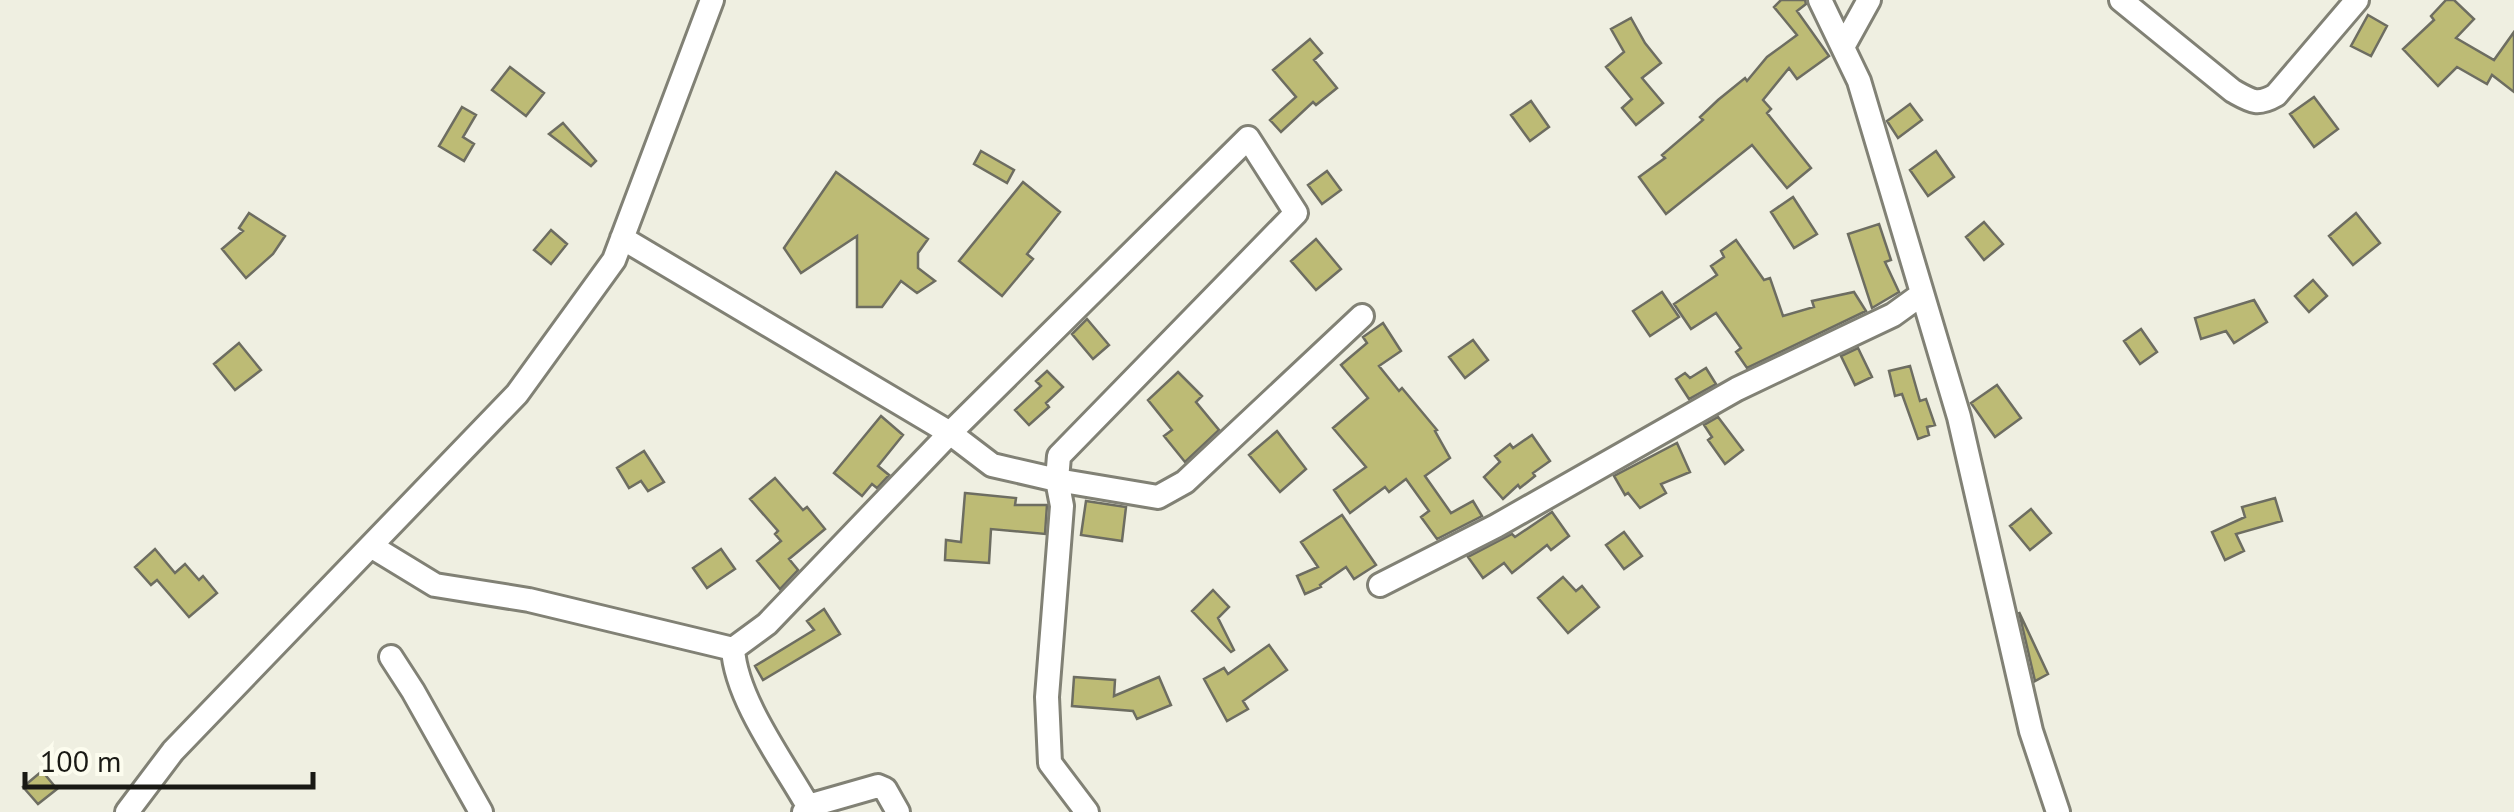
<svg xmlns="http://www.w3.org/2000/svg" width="2514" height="812" viewBox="0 0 2514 812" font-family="'PT Sans',sans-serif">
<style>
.building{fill:#bdbb75;stroke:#6d6d61;stroke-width:2.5}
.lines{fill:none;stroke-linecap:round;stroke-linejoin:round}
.minor-casing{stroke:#818175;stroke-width:28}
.minor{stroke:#fff;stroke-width:22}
</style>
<rect width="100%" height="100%" fill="#efefe1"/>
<path class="building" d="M1781,0H1805L1806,4L1797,11L1829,56L1797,79L1789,68L1763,100L1771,109L1767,113L1811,168L1787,188L1752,145L1666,214L1639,177L1665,158L1662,155L1703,120L1700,117L1718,100L1745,78L1747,81L1767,57L1797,35L1774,7Z
M2446,0H2454L2474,19L2456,38L2494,60L2514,32V92L2492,75L2487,84L2457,67L2438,86L2403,49L2434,20L2431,16Z
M2368,15L2387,26L2371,56L2351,46Z
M1631,18L1645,43L1661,63L1642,78L1663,103L1636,125L1622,108L1632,99L1606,67L1624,52L1611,29Z
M1310,39L1322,53L1314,60L1337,88L1316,105L1313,102L1281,132L1270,120L1296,97L1273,70Z
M510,67L544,93L526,116L492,90Z
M2314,97L2338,129L2314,147L2290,114Z
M1531,101L1549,127L1530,141L1511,115Z
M1910,104L1922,120L1898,138L1887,121Z
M462,107L476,115L463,137L474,144L464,161L439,146Z
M563,123L596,161L591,166L549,134Z
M981,151L1014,170L1007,183L974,164Z
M1936,151L1954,177L1928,196L1910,170Z
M1327,171L1341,190L1322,204L1308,185Z
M836,172L928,239L918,253V268L935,281L917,293L901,281L882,307H857V236L801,273L784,248Z
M1023,182L1060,212L1027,254L1033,259L1002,296L959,261Z
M1793,197L1817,234L1794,248L1771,212Z
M249,213L285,236L273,254L246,278L222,249L243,231L239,228Z
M2356,213L2380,243L2353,265L2329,236Z
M1984,222L2003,244L1984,260L1966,237Z
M1879,224L1891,260L1885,262L1899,292L1872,308L1848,234Z
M551,230L567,244L551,264L534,250Z
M1316,239L1341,269L1316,290L1291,261Z
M1736,240L1764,280L1770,278L1783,316L1814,307L1812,301L1854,292L1866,311L1747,368L1736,352L1741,348L1716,313L1691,329L1674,304L1717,275L1711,266L1724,257L1721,251Z
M2313,280L2327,296L2309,312L2295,296Z
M1662,292L1679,317L1650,336L1633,311Z
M2254,300L2267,322L2234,343L2226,331L2201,339L2195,318Z
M1087,319L1109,345L1093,359L1072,334Z
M1383,323L1401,351L1379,366L1399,391L1402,388L1437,430L1435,431L1450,458L1425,476L1451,513L1473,501L1482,516L1437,539L1421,517L1429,511L1406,479L1389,492L1385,487L1350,513L1334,490L1366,467L1333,428L1368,398L1341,365L1367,343L1363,337Z
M2141,329L2157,352L2140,364L2124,341Z
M1473,340L1488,360L1465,378L1449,357Z
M239,343L261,370L235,390L214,364Z
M1858,348L1872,377L1855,385L1841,356Z
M1910,366L1920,401L1926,399L1935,425L1927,427L1929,435L1918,439L1902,394L1895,396L1889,371Z
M1706,368L1716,384L1689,399L1676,379L1685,373L1690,378Z
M1047,371L1063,387L1046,403L1049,407L1029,425L1015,410L1041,386L1036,381Z
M1178,372L1202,396L1196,402L1219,430L1185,462L1164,436L1172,430L1148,400Z
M1997,385L2021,418L1995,437L1971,403Z
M881,416L903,435L878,466L889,475L877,488L872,484L862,496L834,473Z
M1718,417L1743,450L1725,464L1708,440L1712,437L1704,425Z
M1277,431L1306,469L1280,492L1249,455Z
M1532,435L1550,461L1533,473L1535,476L1520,488L1518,485L1503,499L1484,477L1500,462L1495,456L1510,444L1513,448Z
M1677,443L1690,472L1661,484L1666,493L1640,508L1628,493L1625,495L1614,476Z
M644,451L664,482L648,491L641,481L629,488L617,468Z
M775,478L803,510L807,507L825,529L789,559L798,570L780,589L757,561L781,541L775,534L778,531L750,499Z
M965,493L1016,498L1015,505H1047L1045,534L991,529L989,563L945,560L946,540L961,542Z
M2275,498L2282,521L2236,534L2244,551L2225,560L2212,532L2245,517L2242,507Z
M1086,501L1126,507L1122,541L1081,535Z
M2031,509L2051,533L2030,550L2010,526Z
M1552,512L1569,536L1551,550L1547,545L1512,573L1504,563L1483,578L1468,557L1512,534L1515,537Z
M1342,515L1376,565L1354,579L1346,567L1320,585L1321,587L1305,594L1297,576L1318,567L1301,542Z
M1624,532L1642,556L1624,569L1606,545Z
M155,549L175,573L185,564L199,580L203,576L217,593L189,617L157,580L151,585L135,567Z
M721,549L735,569L707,588L693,568Z
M1563,577L1576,591L1582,586L1599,607L1568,633L1538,598Z
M1213,590L1229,607L1218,618L1234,650L1231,652L1192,611Z
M824,609L840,634L763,680L755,666L814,630L807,621Z
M2019,612L2048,674L2035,681Z
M1269,645L1287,670L1243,701L1248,709L1227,721L1204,679L1224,668L1228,674Z
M1074,677L1115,680L1114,696L1159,677L1171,705L1137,719L1133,711L1072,706Z
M42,771L57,789L38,804L23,787Z"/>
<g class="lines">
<defs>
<path id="minor" d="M1820,0L1859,81L1959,417L2031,731L2058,812
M2121,0L2233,91C2251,101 2257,106 2276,95L2357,0
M1843,47L1869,0
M622,238L950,433L992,465L1057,480L1158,497L1185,482L1362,316
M371,546L435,585L529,600L733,649L767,624L950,433L1248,138L1296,213L1059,456L1057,480L1062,506L1047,697L1050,763L1087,812
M1380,585L1496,526L1737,389L1893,315L1922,294
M733,649C736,699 783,762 808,806L804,812
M391,657L413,691L481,812
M808,806L878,786L885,789L898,812
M127,812L173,751L517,394L614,260L712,0"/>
</defs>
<use href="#minor" class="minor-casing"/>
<use href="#minor" class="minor"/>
</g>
<path d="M25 772v15h288v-15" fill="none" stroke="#191914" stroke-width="5"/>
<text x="40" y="772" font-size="30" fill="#191914" stroke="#fcfcee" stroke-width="8" paint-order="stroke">100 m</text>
</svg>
